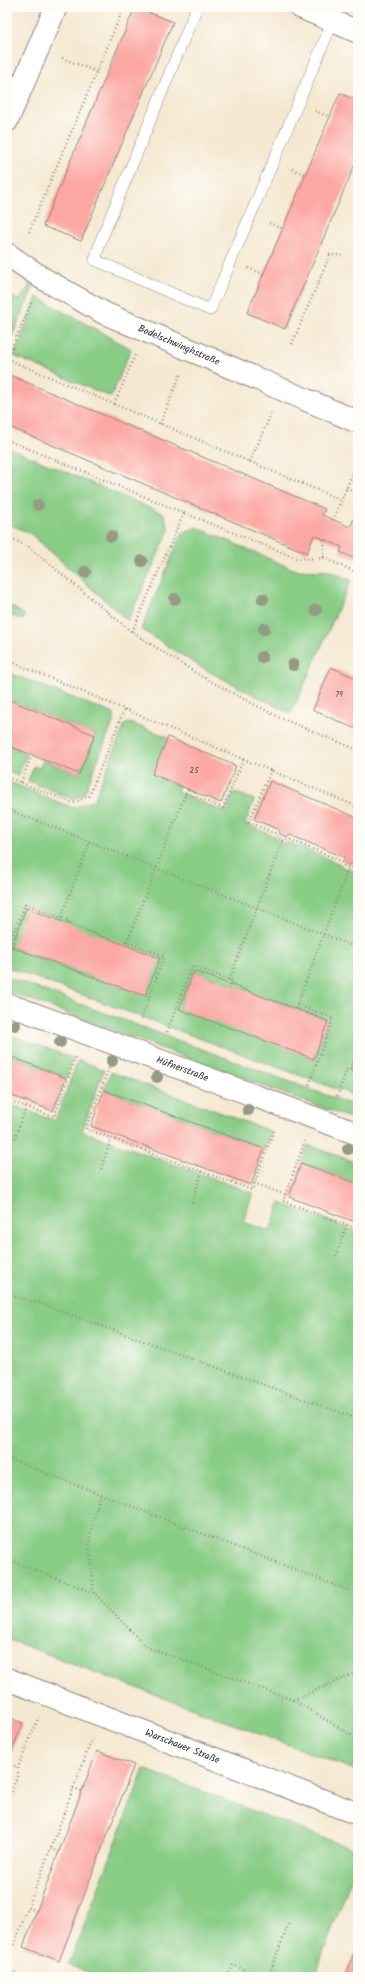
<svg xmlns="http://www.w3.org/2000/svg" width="365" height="1984" viewBox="0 0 365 1984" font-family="Kalam,sans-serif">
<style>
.green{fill:#88cc86;stroke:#5a7c58;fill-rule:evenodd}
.building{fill:#fba7a3}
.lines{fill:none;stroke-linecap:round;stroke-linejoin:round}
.lane-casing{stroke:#908a7e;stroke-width:12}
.street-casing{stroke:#908a7e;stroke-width:24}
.path{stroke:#908a7e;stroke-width:2.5;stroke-dasharray:1 3;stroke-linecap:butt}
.lane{stroke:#fff;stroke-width:11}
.street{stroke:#fff;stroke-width:22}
.tree{fill:#959a84}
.labels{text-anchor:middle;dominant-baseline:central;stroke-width:3;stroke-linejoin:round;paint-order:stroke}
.number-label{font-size:8px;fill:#5f4a49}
.street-label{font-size:10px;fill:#2b2b2b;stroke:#fdfcf7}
</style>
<rect width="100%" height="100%" fill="#fdfcf7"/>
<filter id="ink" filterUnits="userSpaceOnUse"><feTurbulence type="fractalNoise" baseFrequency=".025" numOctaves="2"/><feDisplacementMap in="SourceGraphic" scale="8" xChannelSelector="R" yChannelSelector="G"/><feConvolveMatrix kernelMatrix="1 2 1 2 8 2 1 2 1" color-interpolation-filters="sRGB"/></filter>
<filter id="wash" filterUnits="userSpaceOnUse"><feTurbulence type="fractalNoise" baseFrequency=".012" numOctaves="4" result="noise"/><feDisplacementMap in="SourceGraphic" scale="16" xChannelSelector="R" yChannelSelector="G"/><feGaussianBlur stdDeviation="0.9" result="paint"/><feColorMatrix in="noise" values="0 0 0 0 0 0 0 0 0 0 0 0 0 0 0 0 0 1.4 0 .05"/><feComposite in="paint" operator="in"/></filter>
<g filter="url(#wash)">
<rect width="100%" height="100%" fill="#f4e8d0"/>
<path class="green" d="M31,283L34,286L7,348V293L19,301Z
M37,297L131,349L111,397L14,356Z
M7,447L164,514L169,530L128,621L31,534L7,523Z
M196,527L295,570L329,571L351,580L291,714L202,668L141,629L182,533Z
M7,604L25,615L23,620L7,614Z
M7,672L114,714V720L84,794L72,799L28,781L34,766L40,768L43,760L79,774L95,735L7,699Z
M130,723L168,737L153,774L179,786L177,792L225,812L234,792L254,800L245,824L274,836L276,840L285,844L288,842L340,864L342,867L358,872V1048L350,1070L358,1073V1097L7,967V781L73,808L94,800L125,724ZM27,909L159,958L145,996L12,947ZM194,971L328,1021L314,1059L179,1008Z
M7,745L27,754L18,776L7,772Z
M7,977L358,1107V1121L7,991Z
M7,1034L73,1058L66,1078L7,1055Z
M78,1060L104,1070L82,1131L253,1193L243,1222L270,1231L280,1203L358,1232V1771L7,1639V1103L55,1121Z
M111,1072L270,1131L264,1149L104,1090Z
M308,1145L358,1163V1184L301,1163Z
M144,1769L358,1851V1861L314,1977H100L69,1965Z
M7,1965L38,1977H7Z"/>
<g id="blocks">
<path class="building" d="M135,7L173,22L81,241L43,226Z
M340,93L358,101V157L285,329L247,313Z
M7,374L325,509L322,515L350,527L358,509V560L340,552L342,547L314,535L307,553L7,426Z
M331,667L358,679V730L313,710Z
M7,699L95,735L79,774L7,745Z
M168,737L236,766L221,803L152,774Z
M270,781L358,818V864L354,862L351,865L344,862V857L290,835L286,837L280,834L279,830L254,819Z
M26,908L160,958L145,996L12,947Z
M194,971L328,1021L314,1059L179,1009Z
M358,1048V1073L350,1070Z
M7,1055L66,1078L53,1111L7,1094Z
M104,1090L264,1149L251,1185L91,1126Z
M301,1163L358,1184V1223L289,1197Z
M7,1717L23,1723L7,1763Z
M97,1751L134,1765L59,1961L23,1947Z
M358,1943V1977H345Z"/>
</g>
</g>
<g filter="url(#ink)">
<use href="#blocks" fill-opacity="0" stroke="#908a7e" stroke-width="1"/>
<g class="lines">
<defs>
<path id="lane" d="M197,7L101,240L95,260L210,310L333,21"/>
<g id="street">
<path d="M300,7L358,32"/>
<path d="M7,121L56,7"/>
<path id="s1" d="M7,254L42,278L104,313L358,422"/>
<path id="s2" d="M7,1004L358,1134"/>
<path id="s3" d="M7,1679L358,1814"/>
</g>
</defs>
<use href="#lane" class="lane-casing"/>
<use href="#street" class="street-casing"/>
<path class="path" d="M62,58L97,72
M315,111L330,117
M292,169L306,175
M269,223L283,229
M29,232L124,7
M248,268L264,274
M292,344L330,255H342
M7,359L341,500
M7,359L32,301
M114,404L136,353
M160,424L181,373
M7,440L184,513L132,632
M250,462L272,412
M346,488L358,493
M184,513L299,559L324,558L358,573
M333,520L358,461
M7,536L29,547L132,632L199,675L278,717L358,750
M324,540V558
M7,660L358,807
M271,770L249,822L276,834L278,838L285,841L289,839L341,861L343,865L351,868L353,866L358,868
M7,777L73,803L89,796L125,708
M21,782L32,755
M188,789L186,793L223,808L244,758
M7,809L358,948
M61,917L90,841
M127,942L186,793
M123,944L124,941L164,956L140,1022
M7,953L25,904L69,921L68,924
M229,980L283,840
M297,1005L349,867
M296,1009L297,1005L333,1018L309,1085
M167,1032L192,966L233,981L232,985
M109,1068L86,1129L252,1190L274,1130
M337,1096L347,1069
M7,1100L54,1117L76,1056
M15,1138L26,1107
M305,1141L283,1201L358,1229
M101,1169L111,1139
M254,1183L286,1195
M192,1203L202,1172
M336,1256L347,1225
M7,1295L39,1303L358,1419
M7,1458L358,1594
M7,1559L94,1593L147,1647L293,1700L358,1739
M94,1593L89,1540L100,1494
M293,1700L358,1672
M7,1763L18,1767
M73,1788L82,1791
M7,1803L18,1775V1767L39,1717
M51,1849L59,1852
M28,1908L37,1911
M14,1945L92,1739
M228,1977L233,1965L263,1977
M268,1977L289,1923"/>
<use href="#lane" class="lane"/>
<use href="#street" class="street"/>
</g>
<g class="tree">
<circle cx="38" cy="505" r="6"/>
<circle cx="111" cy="536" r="6"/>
<circle cx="142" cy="561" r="6"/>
<circle cx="85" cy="572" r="6"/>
<circle cx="175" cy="599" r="6"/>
<circle cx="263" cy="599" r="6"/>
<circle cx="316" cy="610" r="6"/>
<circle cx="264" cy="629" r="6"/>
<circle cx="262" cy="657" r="6"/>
<circle cx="293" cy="665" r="6"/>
<circle cx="15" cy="1025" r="6"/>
<circle cx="60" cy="1042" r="6"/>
<circle cx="112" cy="1061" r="6"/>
<circle cx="157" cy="1077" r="6"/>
<circle cx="248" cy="1110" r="6"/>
<circle cx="348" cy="1149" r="6"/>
</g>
</g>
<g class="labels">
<g class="number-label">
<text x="339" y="694">79</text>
<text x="194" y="770">25</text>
</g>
<g class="street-label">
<text stroke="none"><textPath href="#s1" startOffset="195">Bodelschwinghstraße</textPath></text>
<text stroke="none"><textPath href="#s2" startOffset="187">Hüfnerstraße</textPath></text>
<text stroke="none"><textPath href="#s3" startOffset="188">Warschauer Straße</textPath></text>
</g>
</g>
<rect width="365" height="1984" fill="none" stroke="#fdfcf7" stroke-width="24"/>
</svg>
